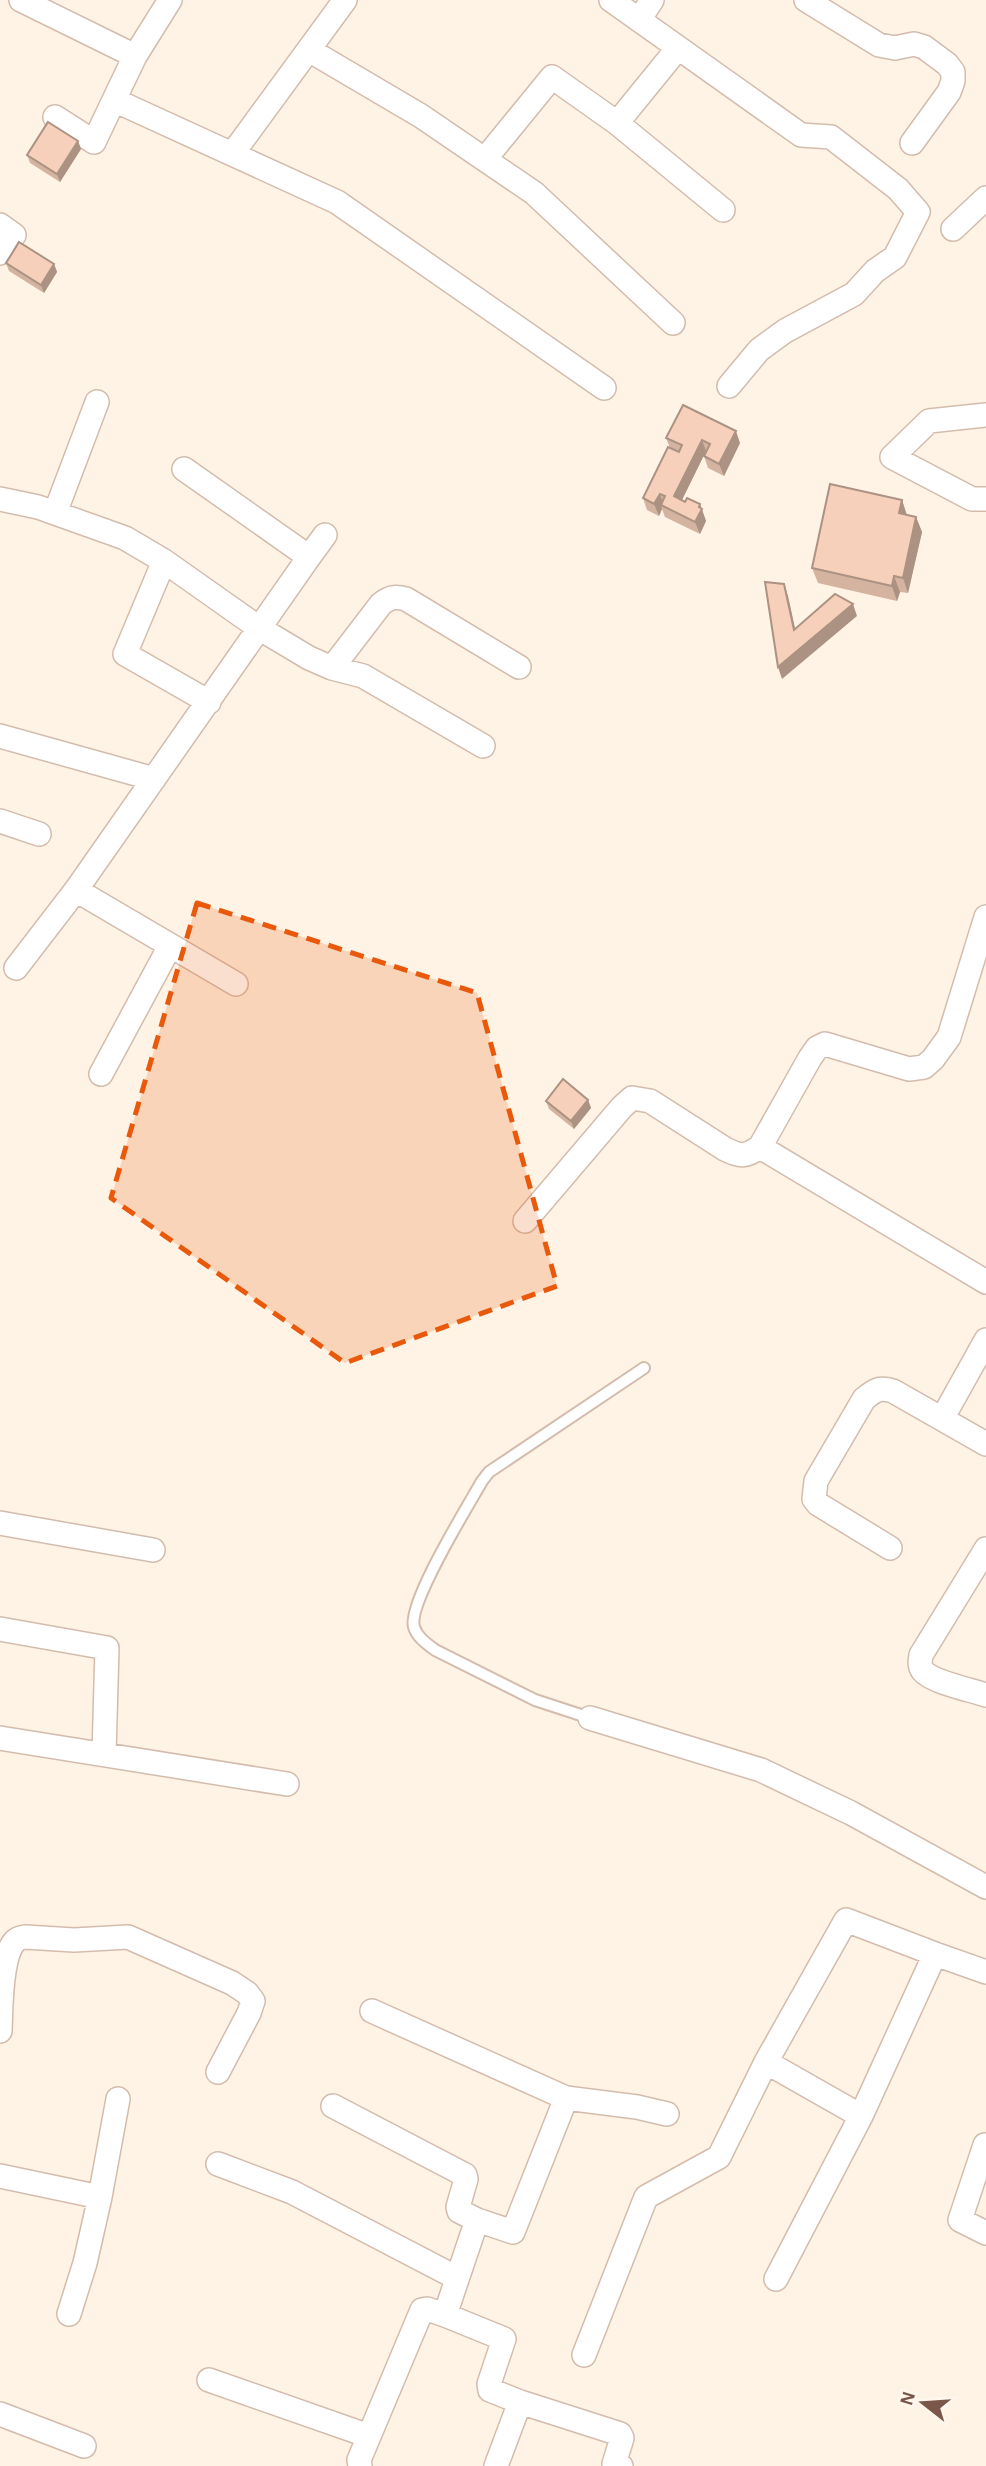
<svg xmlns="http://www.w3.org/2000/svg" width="986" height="2466" viewBox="0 0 986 2466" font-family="'Alegreya Sans',sans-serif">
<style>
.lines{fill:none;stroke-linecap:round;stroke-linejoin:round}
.lane-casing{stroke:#d4bcad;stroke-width:14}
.street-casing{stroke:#d4bcad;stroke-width:26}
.lane{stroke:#fff;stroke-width:10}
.street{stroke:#fff;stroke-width:23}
.wall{fill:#d4b3a0}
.shaded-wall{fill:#ac9282}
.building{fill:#f6d0ba;stroke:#ac9282;stroke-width:2}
.marked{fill:#e8590c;fill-opacity:0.2;stroke:#e8590c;stroke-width:5;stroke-dasharray:14 9;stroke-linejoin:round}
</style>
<rect width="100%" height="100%" fill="#fef3e5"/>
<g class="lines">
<defs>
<path id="lane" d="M590,1718L535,1700L435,1650C427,1644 417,1637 414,1627C407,1604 468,1506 482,1481L489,1472L644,1368"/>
<path id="street" d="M21,0L135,56
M170,0L135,56L114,100L337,202L604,388
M611,0L801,135L831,137L898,189L918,212L895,257L875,271L854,294L785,331L759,350L729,386
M806,0L879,45L895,48L914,44L924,47L947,64L953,72V81L949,92L912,143
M639,20L652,0
M309,50L421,116L534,193L673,323
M55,117L94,142L114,100
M617,123L723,210
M233,153L345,0
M485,159L552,77L617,123L678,48
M0,225L14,235L0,253
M953,229L986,198
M986,415L929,421L892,457L972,499H986
M184,469L309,557L76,890L236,984
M0,499L38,507L125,538L164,561L259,628L309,658L332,668L363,676L483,746
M55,513L97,402
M309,557L325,535
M164,561L125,654L209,702
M332,668L381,604C390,597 395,596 406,599L519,667
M0,736L154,779
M0,821L39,834
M16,968L76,890
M101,1074L170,946
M760,1147L986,1282
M525,1221L622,1107L632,1098L650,1101L725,1149C742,1157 744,1157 760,1147L810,1058L817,1048L825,1044L909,1069L924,1067L933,1059L949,1037L986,917
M942,1419L986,1340
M0,1523L153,1550
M890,1548L818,1504L814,1499L816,1481L864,1399C875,1390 879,1387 893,1391L986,1444
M986,1549L921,1655C920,1661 919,1666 923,1671C932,1682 971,1690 986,1695
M0,1629L107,1648L104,1754
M590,1718L761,1770L851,1813L986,1887
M0,1738L287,1784
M372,2011L566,2098
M0,2031C1,2010 0,1957 15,1941C18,1938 21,1938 25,1937L74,1940L128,1937L232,1983L247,1993L253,2001L249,2013L218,2072
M766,2062L846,1920L935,1954
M333,2106L465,2175L466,2179L458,2207L459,2211L477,2220
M985,2145L960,2220L986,2233
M218,2164L292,2192L457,2278
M0,2176L100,2197L118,2099
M776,2279L861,2116
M69,2314L85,2263L100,2197
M584,2355L646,2197L719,2157L766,2062L861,2116L935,1954L986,1972
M209,2380L369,2436
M0,2414L84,2446
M360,2466L359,2460L422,2310L427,2309L445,2315
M496,2466L520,2402
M621,2466L614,2464L622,2438L620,2434L520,2402L490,2390L489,2384L504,2339L445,2315L477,2220L513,2232L566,2098L637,2107L667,2114"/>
</defs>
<use href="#lane" class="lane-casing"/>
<use href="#street" class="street-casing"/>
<use href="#lane" class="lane"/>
<use href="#street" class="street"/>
</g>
<path class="wall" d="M78,141L81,149L60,182L30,163L27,155Z
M6,263L54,264L57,272L44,293L9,271Z
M666,438L740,443L724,476L708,468L704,456L706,451L682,500L700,504L706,521L700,534L665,517L662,509L659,516L647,510L643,498L670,448Z
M902,500L907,515L916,517L922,532L908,593L900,592L897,601L818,583L812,568Z
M588,1100L591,1108L574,1129L549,1109L546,1101Z"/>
<path class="shaded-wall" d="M78,141L81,149L60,182L57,174Z
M54,264L57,272L44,293L41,285Z
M736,431L740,443L724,476L719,464Z
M702,440L706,451L678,508L674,496Z
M660,494L664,506L661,505L662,509L659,516L654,504Z
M902,500L907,516L899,513Z
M700,504L706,521L700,534L695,522Z
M916,517L922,532L908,593L903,578Z
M894,576L900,592L897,601L892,586Z
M784,584L788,596L798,642L794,630Z
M853,604L857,616L782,679L778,667Z
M588,1100L591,1108L574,1129L571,1121Z"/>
<path class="building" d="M48,122L78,141L57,174L27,155Z
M19,242L54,264L41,285L6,263Z
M683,405L736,431L719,464L704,456L710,444L702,440L674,496L685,502L687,498L700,504L699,507L702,509L695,522L661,505L665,496L660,494L654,504L643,498L668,447L679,452L682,445L666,438Z
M830,484L902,500L899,513L916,517L903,578L894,576L892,586L812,568Z
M765,582L784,584L794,630L835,594L853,604L778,667Z
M563,1079L588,1100L571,1121L546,1101Z"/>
<path class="marked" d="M197,903L477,993L557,1286L345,1363L111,1198Z"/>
<g transform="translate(923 2403) rotate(287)" stroke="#fff7ee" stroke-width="5" paint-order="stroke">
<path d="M0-5L12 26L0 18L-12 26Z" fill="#7a5748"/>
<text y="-10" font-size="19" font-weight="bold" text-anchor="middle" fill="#7a5748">N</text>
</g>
</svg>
